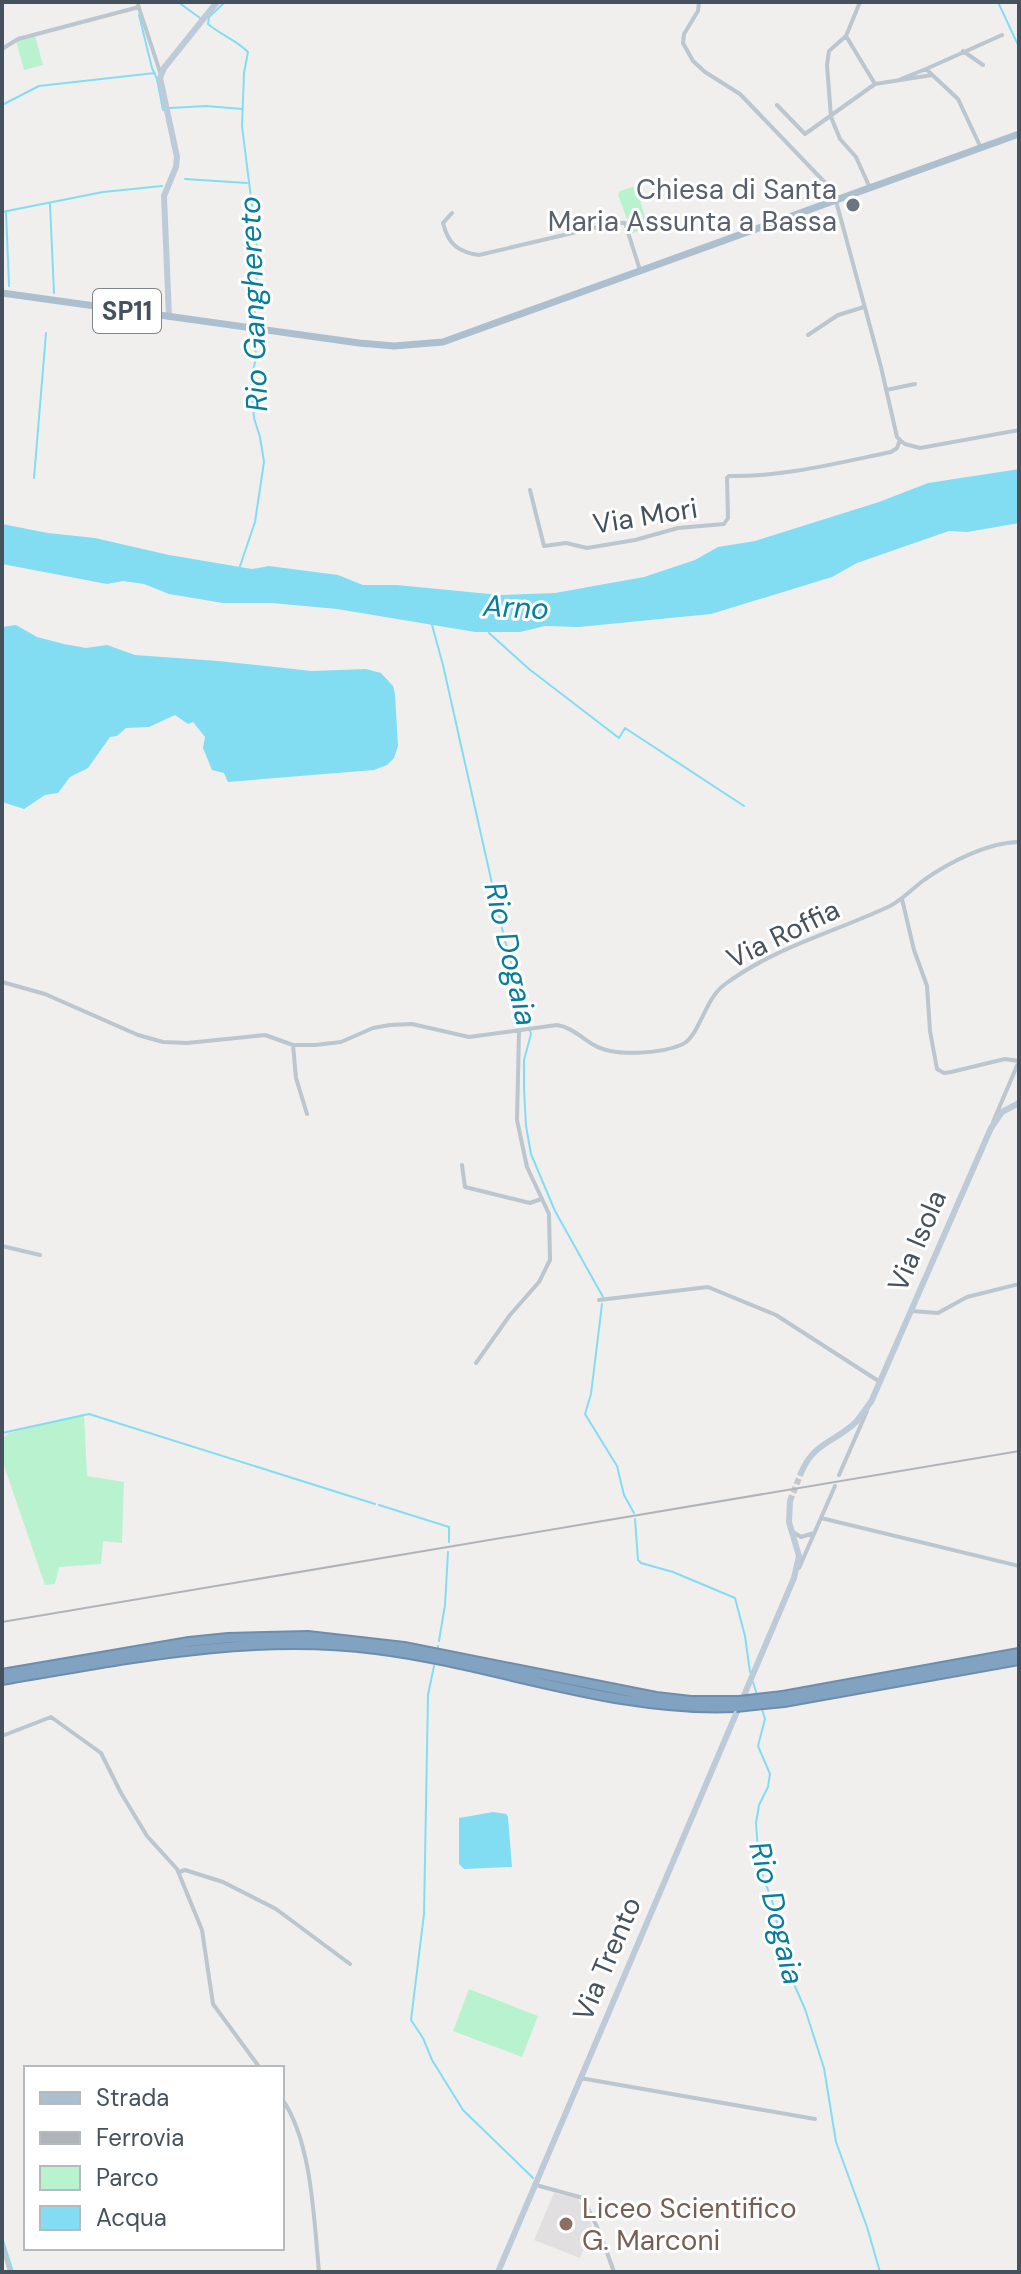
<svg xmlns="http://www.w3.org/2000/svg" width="1021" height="2274" viewBox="0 0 1021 2274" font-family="'DM Sans',sans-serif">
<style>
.education{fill:#e2dfe0}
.green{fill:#b9f2ce}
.water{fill:#83ddf2}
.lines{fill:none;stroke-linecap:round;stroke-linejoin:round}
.stream{stroke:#83ddf2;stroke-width:2}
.secondary-tunnel{stroke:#c6c7ca;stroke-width:6;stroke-dasharray:6 3;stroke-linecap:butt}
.highway-casing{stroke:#6e8dad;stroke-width:12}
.street{stroke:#bbc6ce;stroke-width:4}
.secondary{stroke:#bdcad7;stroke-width:6}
.primary{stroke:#acbfcf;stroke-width:7}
.highway{stroke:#82a2c1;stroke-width:8}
.rail{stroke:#b0b4b9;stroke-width:2}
.highway-bridge-casing{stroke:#6e8dad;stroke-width:12;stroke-linecap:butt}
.highway-bridge{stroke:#82a2c1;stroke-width:8}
.worship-dot{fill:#6b7280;stroke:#fff;stroke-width:3}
.education-dot{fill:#8d6e63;stroke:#fff;stroke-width:3}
.labels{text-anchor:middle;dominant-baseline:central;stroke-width:6;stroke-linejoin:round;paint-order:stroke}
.shield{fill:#fff;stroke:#7d868e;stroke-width:2}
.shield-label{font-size:26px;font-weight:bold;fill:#45525d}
.worship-label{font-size:28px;fill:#5b616d;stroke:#fff;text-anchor:end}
.street-label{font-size:28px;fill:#45525d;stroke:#fff}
.education-label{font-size:28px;fill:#785e54;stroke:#fff;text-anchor:start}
.water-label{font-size:30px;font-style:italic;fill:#047f9b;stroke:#fff}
</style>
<rect width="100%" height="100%" fill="#f1eeee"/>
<path class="education" d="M554,2193L578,2199L591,2223L592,2228L580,2258L534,2240Z"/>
<path class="green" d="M35,36L43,65L24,70L16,41Z
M636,186L648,228L632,233L618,195L620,191Z
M84,1414L87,1476L124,1482L122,1543L103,1541L101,1564L59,1567L55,1584L45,1585L2,1460V1439L9,1433Z
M469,1989L538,2016L522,2057L453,2031Z"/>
<path class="water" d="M1019,469V523L967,532L949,531L857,563L832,577L711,614L579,627L545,626L520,632H475L337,609L272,603H223L169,594L144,584L123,581L107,584L2,564V524L48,533L95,538L169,555L252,569L269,566L338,575L363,585H397L500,595L555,593L644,577L695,560L718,547L755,541L879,502L928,483Z
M16,625L37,637L64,644L86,648L107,645L135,655L218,661L312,671L366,669L381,673L393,686L395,694L398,746L394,758L387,765L374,770L228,782L224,773L212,770L203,748L205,737L193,722L188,724L175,715L149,727L126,728L117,736L110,737L88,768L70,777L58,793L45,795L24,809L2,802V627Z
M493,1812L506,1814L508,1817L512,1867L464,1869L459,1864V1818Z"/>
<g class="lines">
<path class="stream" d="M178,2L200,18
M225,2L209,17L208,24C221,35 236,40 248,52L244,73L242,126L258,254L254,326
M998,2L1019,47
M139,15L152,68L157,79L163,110
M2,105L39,86L155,73
M170,108L206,106L242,109
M185,179L247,183
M50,204L54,293
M6,211L9,286
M2,212L103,192L162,186
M34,478L46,333
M239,569L255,522L264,462L260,437L254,418L251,382L256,357L255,333
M432,625L443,665L504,937L531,1034L524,1060V1088L526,1126L531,1154L555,1211L603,1297
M489,633L529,669L619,738L625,728L744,806
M602,1304L591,1394L585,1414L617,1466L624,1495L634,1513
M2,1433L89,1414L375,1504
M379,1505L449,1527V1542
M635,1519L638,1560L641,1563L673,1572L735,1598L745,1636L750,1672
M439,1641L445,1605L448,1552
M438,1649V1646
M434,1666L428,1695L424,1914L411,2020L423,2038L432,2060L463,2110L533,2178
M753,1682L757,1695
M762,1709L765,1719L758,1746L770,1774L768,1787L759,1805L756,1823L759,1865L773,1904L786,1966L805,2009L824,2068L836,2142L867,2227L880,2272
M2,2237L13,2272"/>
<path class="secondary-tunnel" d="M790,1501L801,1473"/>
<defs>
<path id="highway" d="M2,1674L189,1642L228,1638L308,1636L404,1647L656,1697L691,1701H739
M2,1680C128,1659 248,1633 376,1649C496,1664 614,1713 736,1707
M783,1696L1019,1653
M784,1702L1019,1660"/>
</defs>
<use href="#highway" class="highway-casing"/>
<path class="street" d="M137,2L161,75
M699,2L698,11L684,34L683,43L693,61L705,72L740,94L835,193L839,200
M860,2L846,36L875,84
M846,36L829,51L827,65L831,117L840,139L856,157L870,188
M2,49L18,39L139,7
M963,51L983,65
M901,79L926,69
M777,105L805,134L875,84L932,75
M981,148L958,99L926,69L1002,35
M836,201L881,367L897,437L900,440
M452,213L443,223C448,244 458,252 479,255L615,223H625L640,270
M808,335L838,315L864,307
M886,390L915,384
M901,441L905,444L920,448L1019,430
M530,490L544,546L566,543L587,548L635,540L678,528L724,524L728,518L727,478L729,476C784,477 837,463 891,452L897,448L900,440
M902,899L914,950L927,986L930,1031L937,1069L944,1073L951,1072L1005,1059L1019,1061
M2,982L45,994L138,1035L163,1042L187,1043L265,1035L293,1045H315L341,1042L373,1028L390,1025L412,1024L469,1037L557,1025C571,1027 582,1038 594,1045C613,1057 662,1054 683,1044C699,1036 705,999 724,985C773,948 835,932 890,906C902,900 912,889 924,880C948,863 988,842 1019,842
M293,1045L296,1078L307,1114
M993,1122L1019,1061
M462,1165L465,1187L530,1203L541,1199
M2,1246L40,1255
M599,1300L708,1287L776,1315L880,1382
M912,1311L938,1313L967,1297L1019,1284
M476,1363L510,1315L539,1282L550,1260L549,1214L527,1167L517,1120L519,1031
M839,1475L867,1411
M821,1518L1019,1566
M793,1532L801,1537L814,1533
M799,1568L835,1486
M2,1736L51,1717L101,1753L121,1793L147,1836L177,1869L202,1930L213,2004L260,2068
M179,1872L185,1870L223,1882L276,1909L350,1964
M580,2078L815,2119
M282,2099C312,2141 314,2221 319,2272
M536,2185L583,2198L600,2233L614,2272
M2,2244L10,2272"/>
<path class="secondary" d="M169,317L164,196L176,167L177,157L160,78L164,68L217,2
M801,1473C814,1442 834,1443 856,1422C861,1416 866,1408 871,1402L991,1128L1002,1112L1019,1103
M498,2272L794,1578L799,1556L789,1522L790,1501"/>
<path class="primary" d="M2,293L359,343L394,346L443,342L1019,134"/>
<use href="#highway" class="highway"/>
<path class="rail" d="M2,1622L1019,1451"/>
<defs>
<path id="highway-bridge" d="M739,1701L783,1696
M736,1707L784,1702"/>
</defs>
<use href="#highway-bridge" class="highway-bridge-casing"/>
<use href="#highway-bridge" class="highway-bridge"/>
</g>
<circle class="worship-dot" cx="853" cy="205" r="8"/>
<circle class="education-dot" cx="566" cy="2224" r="8"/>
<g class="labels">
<rect class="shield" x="93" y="289" width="68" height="44" rx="6"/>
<g class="shield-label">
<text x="127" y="311">SP11</text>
</g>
<g class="worship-label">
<text x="837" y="189">Chiesa di Santa<tspan x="837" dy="32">Maria Assunta a Bassa</tspan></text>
</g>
<g class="street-label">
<text transform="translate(645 516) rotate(-9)">Via Mori</text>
<text transform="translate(783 934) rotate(-26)">Via Roffia</text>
<text transform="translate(917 1241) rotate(-67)">Via Isola</text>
<text transform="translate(607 1959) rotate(-67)">Via Trento</text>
</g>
<g class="education-label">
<text x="582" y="2208">Liceo Scientifico<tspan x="582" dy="32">G. Marconi</tspan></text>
</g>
<g class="water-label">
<text transform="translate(253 304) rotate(-92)">Rio Ganghereto</text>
<text transform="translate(516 607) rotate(3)">Arno</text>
<text transform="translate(511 954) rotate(77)">Rio Dogaia</text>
<text transform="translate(777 1913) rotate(76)">Rio Dogaia</text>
</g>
</g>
<rect width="1021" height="2274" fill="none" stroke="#45525d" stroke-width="8"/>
<rect x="24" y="2066" width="260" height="184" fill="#ffffff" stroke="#b5babe" stroke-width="2"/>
<rect x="40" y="2092" width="40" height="12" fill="#acbfcf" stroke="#b5babe" stroke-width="2"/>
<text x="96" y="2106" font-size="24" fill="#45525d">Strada</text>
<rect x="40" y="2132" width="40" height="12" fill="#b0b4b9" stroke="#b5babe" stroke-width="2"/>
<text x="96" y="2146" font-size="24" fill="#45525d">Ferrovia</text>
<rect x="40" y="2166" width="40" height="24" fill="#b9f2ce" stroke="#b5babe" stroke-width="2"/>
<text x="96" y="2186" font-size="24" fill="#45525d">Parco</text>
<rect x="40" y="2206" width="40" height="24" fill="#83ddf2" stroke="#b5babe" stroke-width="2"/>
<text x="96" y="2226" font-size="24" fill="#45525d">Acqua</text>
</svg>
